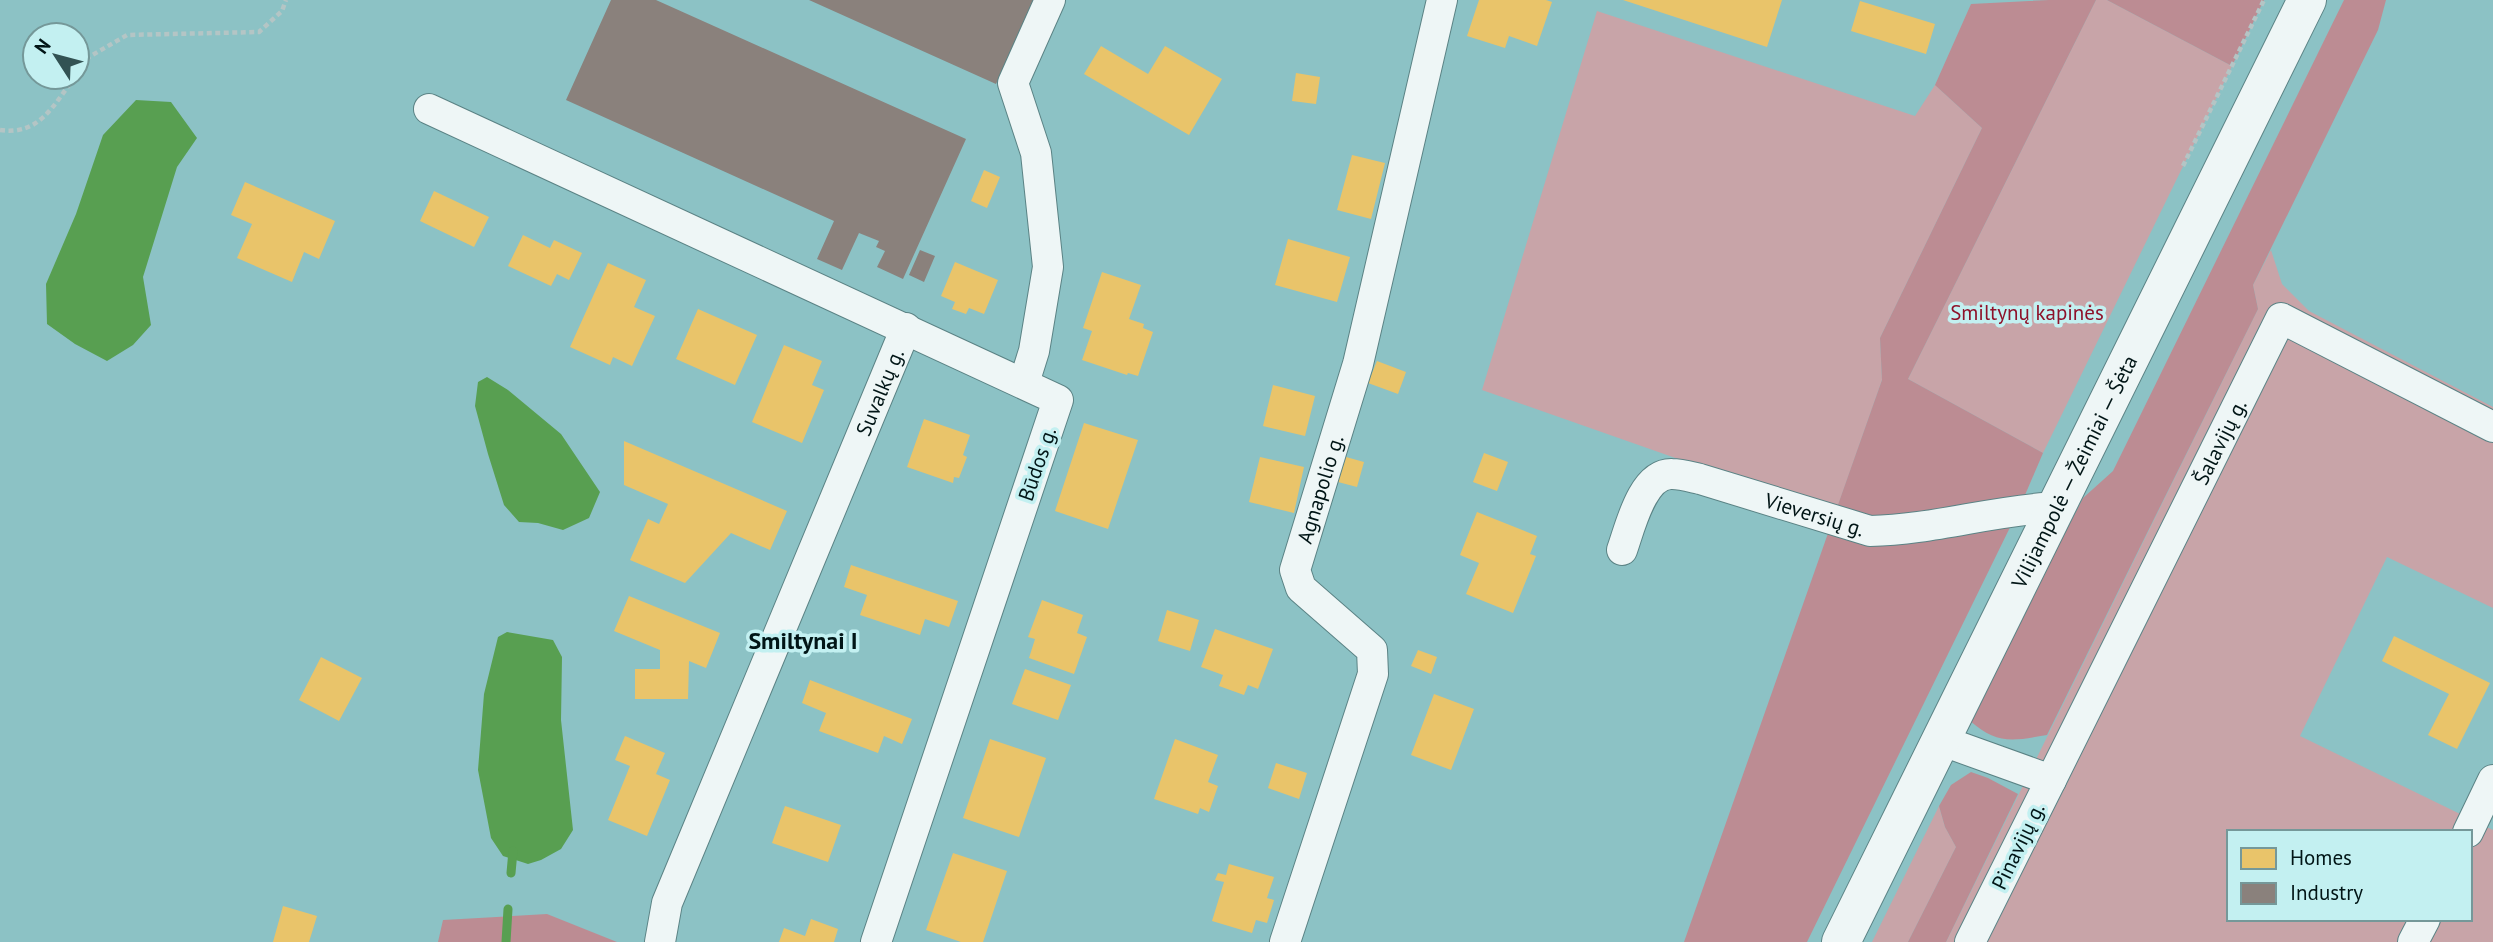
<svg xmlns="http://www.w3.org/2000/svg" width="2493" height="942" viewBox="0 0 2493 942" font-family="'PT Sans',sans-serif">
<style>
.green{fill:#c8a4a8;fill-rule:evenodd}
.forest{fill:#bc8c93}
.water{fill:#589f51}
.homes{fill:#e9c46a}
.industry{fill:#8a817c}
.lines{fill:none;stroke-linecap:round;stroke-linejoin:round}
.stream{stroke:#589f51;stroke-width:9}
.minor-casing{stroke:#5b8385;stroke-width:32}
.primary-casing{stroke:#5b8385;stroke-width:40}
.path{stroke:#b4c5c5;stroke-width:4.5;stroke-dasharray:5 3.5;stroke-linecap:butt}
.minor{stroke:#eef6f6;stroke-width:30}
.primary{stroke:#eef6f6;stroke-width:38}
.labels{text-anchor:middle;dominant-baseline:central;stroke-width:7;stroke-linejoin:round;paint-order:stroke}
.park-label{font-size:21px;fill:#8e122a;stroke:#c3f0f1}
.street-label{font-size:21px;fill:#011516;stroke:#c3f0f1}
.quarter-label{font-size:24px;font-weight:bold;fill:#011516;stroke:#c3f0f1}
</style>
<rect width="100%" height="100%" fill="#8cc2c5"/>
<path class="green" d="M2096,0H2107L2232,66L2043,453L1908,379Z
M1597,11L1915,116L1935,85L1982,128L1880,338L1882,380L1835,514L1482,390Z
M2271,250L2282,284L2309,311L2493,407V608L2387,557L2300,736L2493,830V942H1946L2258,309L2253,285ZM2229,832H2470V919H2229Z
M1939,806L1945,827L1956,847L1908,942H1872Z"/>
<path class="forest" d="M2049,0H2096L1908,379L2043,453L2019,509L1807,942H1684L1882,380L1880,338L1982,128L1935,85L1971,4Z
M2107,0H2264L2232,66Z
M2344,0H2386L2378,30L2253,285L2258,309L2047,735C2012,741 1997,745 1969,720L2083,498L2113,471Z
M1971,772L1988,778L2018,794L1946,942H1908L1956,847L1945,827L1939,806L1951,785Z
M547,914L617,942H438L443,920Z"/>
<path class="water" d="M136,100L171,102L197,138L177,167L143,277L151,325L133,345L107,361L75,344L47,324L46,284L76,214L103,135Z
M487,377L508,390L561,434L600,492L589,518L563,530L538,523L519,522L504,505L488,454L475,406L478,382Z
M507,632L553,640L562,657L561,720L573,830L561,849L541,860L528,864L503,856L491,838L478,770L484,694L498,637Z"/>
<path class="homes" d="M1479,0H1546L1552,2L1537,46L1509,36L1505,48L1467,36Z
M1623,0H1782L1767,47Z
M1860,1L1935,24L1926,54L1851,31Z
M1101,46L1148,74L1165,46L1222,79L1189,135L1084,74Z
M1296,73L1320,77L1316,104L1292,101Z
M1352,155L1385,163L1371,219L1337,210Z
M984,170L1000,177L987,208L971,201Z
M245,182L335,221L319,259L304,252L292,282L237,258L252,224L231,215Z
M434,191L489,217L474,247L420,221Z
M523,235L550,248L554,240L582,253L569,280L557,274L551,286L508,266Z
M1288,239L1350,257L1337,302L1275,285Z
M955,262L998,280L984,314L969,308L966,314L952,309L955,302L941,296Z
M608,263L646,280L634,307L655,316L632,366L613,357L610,365L570,347Z
M1102,272L1141,285L1129,319L1144,324L1143,328L1153,332L1138,376L1128,373L1127,375L1082,360L1092,331L1083,328Z
M698,309L757,335L735,385L676,359Z
M784,345L822,361L812,385L824,390L802,443L752,422Z
M1377,361L1406,372L1398,394L1368,383Z
M1273,385L1315,396L1305,436L1263,426Z
M924,419L970,435L963,455L967,457L959,478L954,477L953,483L907,467Z
M1084,423L1138,440L1108,529L1055,511Z
M624,441L787,511L770,550L731,533L685,583L630,560L648,519L659,524L668,504L624,485Z
M1484,453L1508,462L1497,491L1473,482Z
M1260,457L1304,467L1294,513L1249,502Z
M1346,457L1364,462L1357,487L1338,482Z
M1477,512L1537,536L1530,554L1536,556L1513,613L1466,594L1479,563L1460,555Z
M851,565L958,601L949,627L925,619L920,635L860,615L867,595L844,587Z
M629,596L720,633L706,668L689,661L688,699H635V669H660V650L614,631Z
M1042,600L1083,615L1077,633L1087,637L1074,674L1029,658L1035,639L1028,637Z
M1167,610L1199,620L1190,651L1158,641Z
M1215,629L1273,649L1258,689L1248,685L1244,695L1219,686L1223,675L1201,667Z
M2394,636L2490,683L2457,749L2428,735L2449,694L2382,661Z
M1418,650L1437,657L1431,674L1411,666Z
M321,657L362,678L339,721L299,700Z
M1025,669L1071,685L1058,720L1012,704Z
M810,680L912,719L902,744L884,736L878,753L819,731L826,713L802,703Z
M1434,694L1474,709L1451,770L1411,755Z
M625,736L665,753L656,774L670,780L647,836L608,820L630,766L615,760Z
M990,739L1046,758L1019,837L963,818Z
M1175,739L1218,755L1208,782L1218,786L1209,812L1200,808L1198,814L1154,799Z
M1276,763L1307,773L1299,799L1268,788Z
M785,806L841,825L828,862L772,843Z
M953,853L1007,871L983,942H961L926,930Z
M1229,864L1274,877L1267,898L1274,900L1267,923L1256,920L1252,933L1212,921L1224,882L1215,880L1218,873L1226,875Z
M283,906L317,916L309,942H273Z
M811,919L838,929L834,942H779L784,928L805,936Z"/>
<path class="industry" d="M611,0H656L966,139L903,279L877,267L885,251L876,247L879,241L859,233L842,270L817,259L834,221L566,100Z
M809,0H1035L996,84Z
M920,250L935,256L924,282L909,275Z"/>
<g class="lines">
<path class="stream" d="M511,873L513,851
M506,942L508,909"/>
<defs>
<g id="minor">
<path d="M429,109L1058,400L876,942"/>
<path d="M1024,383L1034,351L1048,267L1036,153L1013,83L1050,0"/>
<path id="s1" d="M1622,550C1630,528 1642,473 1672,474C1681,474 1691,477 1700,479L1870,531C1933,530 1993,510 2058,507"/>
<path d="M1940,740L2051,780L1970,942"/>
<path id="s2" d="M2051,780L2281,318L2493,427"/>
<path d="M2468,832L2493,780"/>
<path id="s3" d="M660,942L667,903L906,328"/>
<path id="s4" d="M1285,942L1373,674L1372,650L1301,588L1295,570L1358,364L1442,0"/>
<path d="M2413,942L2425,919"/>
</g>
<g id="primary">
<path id="s5" d="M1841,942L2307,0"/>
</g>
</defs>
<use href="#minor" class="minor-casing"/>
<use href="#primary" class="primary-casing"/>
<path class="path" d="M77,74L89,57L127,35L259,32L282,11L286,0
M0,130C40,136 54,104 75,77
M2183,166L2264,0"/>
<use href="#minor" class="minor"/>
<use href="#primary" class="primary"/>
</g>
<g class="labels">
<g class="park-label">
<text x="2027" y="312">Smiltynų kapinės</text>
</g>
<g class="street-label">
<text stroke="none"><textPath href="#s3" startOffset="593">Suvalkų g.</textPath></text>
<text stroke="none"><textPath href="#s2" startOffset="378">Šalavijų g.</textPath></text>
<text transform="translate(1037 464) rotate(-71)">Būdos g.</text>
<text stroke="none"><textPath href="#s5" startOffset="525">Vilijampolė — Žeimiai — Šėta</textPath></text>
<text stroke="none"><textPath href="#s4" startOffset="504">Agnapolio g.</textPath></text>
<text stroke="none"><textPath href="#s1" startOffset="245">Vieversių g.</textPath></text>
<text transform="translate(2018 846) rotate(-64)">Pinavijų g.</text>
</g>
<g class="quarter-label">
<text x="803" y="640">Smiltynai I</text>
</g>
</g>
<rect x="2227" y="830" width="245" height="91" fill="#c3f0f1" stroke="#759899" stroke-width="2"/>
<rect x="2241" y="848" width="35" height="21" fill="#e9c46a" stroke="#759899" stroke-width="2"/>
<text x="2290" y="865" font-size="21" fill="#011516">Homes</text>
<rect x="2241" y="883" width="35" height="21" fill="#8a817c" stroke="#759899" stroke-width="2"/>
<text x="2290" y="900" font-size="21" fill="#011516">Industry</text>
<g transform="translate(56 56) rotate(306)"><circle r="33" fill="#c3f0f1" stroke="#759899" stroke-width="2"/>
<path d="M0-5L12 26L0 18L-12 26Z" fill="#325253"/>
<text y="-10" font-size="19" font-weight="bold" text-anchor="middle" fill="#011516">N</text>
</g>
</svg>
